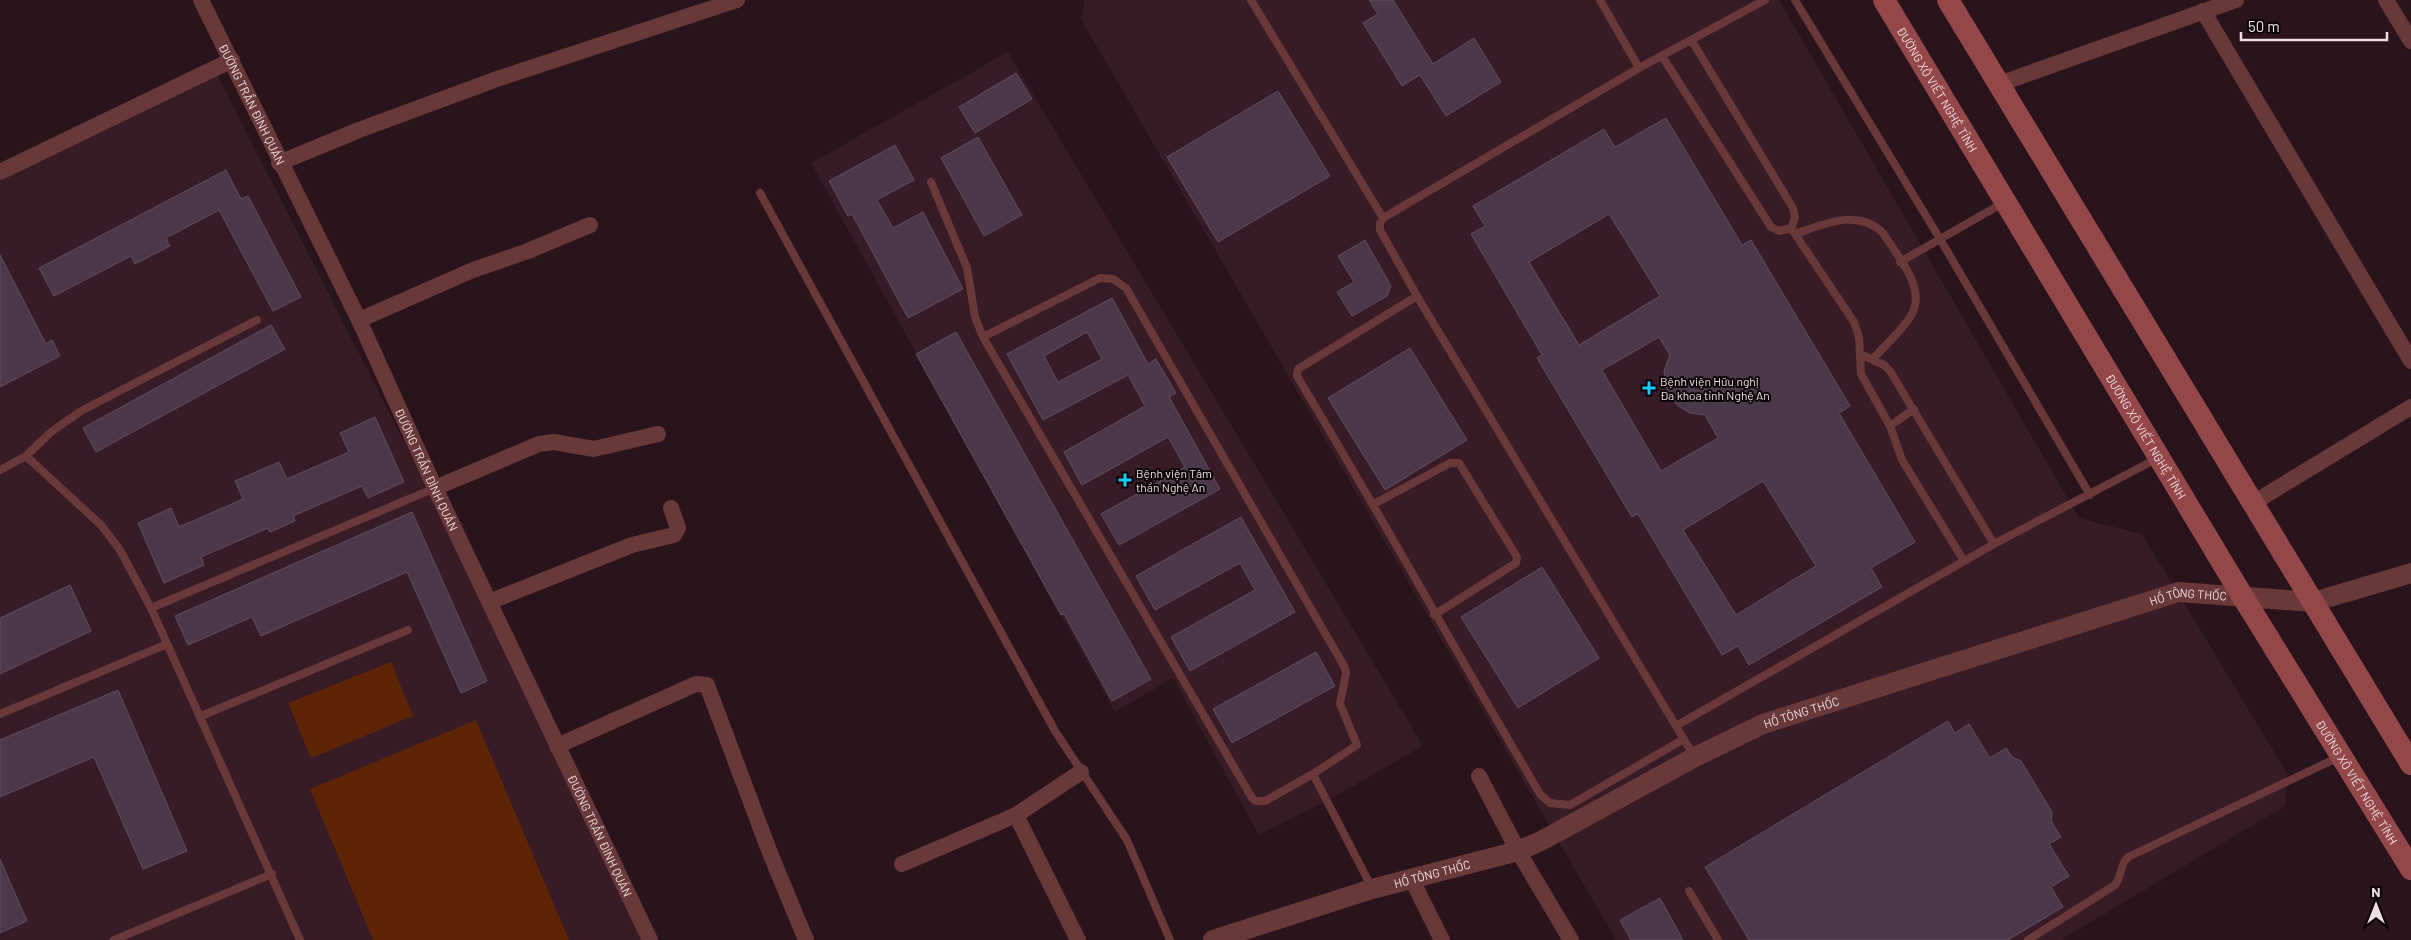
<svg xmlns="http://www.w3.org/2000/svg" width="2411" height="940" viewBox="0 0 2411 940" font-family="Barlow,sans-serif">
<style>
.built{fill:#371b27}
.green{fill:#5d2505}
.building{fill:#4b384a;stroke:#624e60;fill-rule:evenodd}
.lines{fill:none;stroke-linecap:round;stroke-linejoin:round}
.service{stroke:#693839;stroke-width:8}
.minor{stroke:#693839;stroke-width:16}
.tertiary{stroke:#693839;stroke-width:20}
.secondary{stroke:#944749;stroke-width:22}
.poi-dot{fill:#1cc9fc;stroke:#0b0406;stroke-width:2}
.labels{text-anchor:middle;dominant-baseline:central;stroke-width:4;stroke-linejoin:round;paint-order:stroke}
.street-label{font-size:12px;fill:#eedee4;stroke:#0b0406}
.poi-label{font-size:12px;fill:#eedee4;stroke:#0b0406;text-anchor:start}
</style>
<rect width="100%" height="100%" fill="#29131c"/>
<path class="built" d="M1085,0H1779L2079,518L2142,534L2287,773L2285,806L2061,940H1616L1081,19Z
M1008,52L1423,746L1327,801L1259,835L1173,678L1115,712L811,163Z
M214,68L429,491L642,940H0V175Z"/>
<path class="green" d="M391,662L413,716L311,758L288,703Z
M476,720L569,940H373L310,789Z"/>
<path class="building" d="M1369,0H1393L1433,64L1474,38L1501,82L1446,116L1420,75L1402,86L1363,23L1378,14Z
M1016,73L1032,99L975,133L959,107Z
M1278,91L1330,176L1218,242L1167,157Z
M1666,118L1742,245L1751,240L1850,406L1839,413L1915,542L1871,568L1882,587L1749,665L1738,646L1722,655L1638,514L1632,517L1537,358L1542,355L1471,234L1485,226L1473,206L1604,129L1615,147ZM1609,214L1660,296L1579,345L1529,262ZM1659,337L1670,355L1664,371L1666,386L1671,399L1680,407L1690,413L1705,415L1718,438L1661,471L1602,370ZM1763,481L1816,566L1736,615L1683,530Z
M978,137L1022,215L984,236L941,158Z
M895,145L914,180L877,200L893,228L923,212L963,289L908,318L852,214L848,216L829,181Z
M226,170L241,199L248,196L301,297L273,311L219,210L166,238L170,246L135,264L131,256L54,296L39,268Z
M1365,240L1391,286L1387,296L1352,316L1337,292L1354,282L1338,256Z
M0,255L46,344L52,340L60,356L0,387Z
M1112,298L1148,364L1156,359L1176,393L1169,397L1220,489L1119,545L1101,514L1185,467L1168,437L1082,485L1064,452L1145,406L1128,375L1043,420L1007,354ZM1087,332L1102,359L1058,382L1044,356Z
M271,325L285,349L96,452L83,428Z
M956,332L1151,679L1112,701L1064,614L1061,615L916,354Z
M1410,348L1467,440L1385,490L1328,398Z
M375,417L404,482L368,498L362,486L293,516L295,521L270,532L268,528L201,557L204,565L164,583L138,523L171,508L179,527L243,499L235,481L279,462L287,479L349,452L340,433Z
M412,512L487,681L461,693L407,572L261,636L252,617L188,645L175,616Z
M1241,517L1295,612L1190,671L1171,637L1255,590L1240,563L1155,610L1136,576Z
M1542,567L1599,658L1518,708L1461,617Z
M70,585L91,631L0,674V618Z
M1316,652L1335,686L1232,743L1213,709Z
M118,690L187,851L143,869L94,757L0,797V740Z
M1948,721L1955,733L1969,724L1990,758L2006,748L2012,757L2021,761L2052,812L2051,821L2061,837L2049,844L2069,876L2051,887L2063,907L2008,940H1749L1705,867Z
M0,859L27,921L0,933Z
M1660,898L1683,940H1631L1620,920Z"/>
<g class="lines">
<path class="service" d="M1251,0L1383,218L1380,223V230L1417,296L1694,756
M1600,0L1639,68
M1795,0L1940,239L2090,495
M1692,41L1793,208L1795,218L1791,228L1854,322L1859,337L1861,374L1890,426L1914,409
M1662,56L1771,227L1779,231L1791,228
M931,182L967,268L975,317L983,337L1252,798L1256,801H1265L1313,774L1372,888
M760,193L1055,731L1127,840L1170,940
M1383,218L1639,68L1765,0
M1795,234C1824,224 1858,208 1883,233C1896,254 1925,286 1913,312C1906,327 1884,346 1873,359
M1900,262L2003,203
M1417,296L1298,369L1297,376C1380,514 1458,655 1540,794L1550,803L1570,805L1684,739
M983,337L1100,278L1113,279L1126,288L1344,666L1346,673L1340,704L1357,745L1313,774
M1860,354L1884,365L1890,371L1994,544
M1890,426L1902,460L1964,561
M26,456L101,525L120,550L151,608L300,940
M0,470L26,456L51,432L81,411L257,320
M1374,504L1450,463H1459L1517,557L1516,563L1434,615
M151,608L435,488
M0,714L167,644
M201,716L408,630
M1676,726L1994,544L2158,458
M1689,891L1718,940
M114,940L272,874
M2028,940L2115,885C2122,876 2120,864 2128,857L2339,757"/>
<g class="minor">
<path id="s1" d="M201,0L359,320L435,488L650,940"/>
<path d="M2386,0L2411,41"/>
<path d="M2203,11L2411,361"/>
<path d="M1999,84L2236,0"/>
<path d="M279,163L359,130L497,79L737,0"/>
<path d="M0,172L232,60"/>
<path d="M359,320L473,270L528,251L590,225"/>
<path d="M435,488L539,444L554,442L594,449L658,434"/>
<path d="M2253,503L2411,407"/>
<path d="M489,602L632,545L674,535L678,528L671,508"/>
<path d="M557,746L696,684L707,685L770,853L806,940"/>
<path d="M1479,776L1518,851L1571,940"/>
<path d="M1016,815L1078,940"/>
<path d="M902,864L1016,815L1081,772"/>
<path d="M1411,878L1442,940"/>
</g>
<path class="tertiary" id="s2" d="M1213,940L1372,889L1518,851L1541,841L1695,757L1763,724L2178,592L2313,602L2411,573"/>
<g class="secondary">
<path id="s3" d="M1884,0L2243,597L2411,869"/>
<path d="M1948,0L2411,764"/>
</g>
</g>
<g class="poi-dot">
<path d="M1646.5 380.5h5v5h5v5h-5v5h-5v-5h-5v-5h5z"/>
<path d="M1122.5 472.5h5v5h5v5h-5v5h-5v-5h-5v-5h5z"/>
</g>
<g class="labels">
<g class="street-label">
<text stroke="none"><textPath href="#s3" startOffset="104">ĐƯỜNG XÔ VIẾT NGHỆ TĨNH</textPath></text>
<text stroke="none"><textPath href="#s1" startOffset="116">ĐƯỜNG TRẦN ĐÌNH QUÁN</textPath></text>
<text stroke="none"><textPath href="#s3" startOffset="509">ĐƯỜNG XÔ VIẾT NGHỆ TĨNH</textPath></text>
<text stroke="none"><textPath href="#s1" startOffset="521">ĐƯỜNG TRẦN ĐÌNH QUÁN</textPath></text>
<text stroke="none"><textPath href="#s2" startOffset="1039">HỒ TÔNG THỐC</textPath></text>
<text stroke="none"><textPath href="#s2" startOffset="634">HỒ TÔNG THỐC</textPath></text>
<text stroke="none"><textPath href="#s3" startOffset="914">ĐƯỜNG XÔ VIẾT NGHỆ TĨNH</textPath></text>
<text stroke="none"><textPath href="#s1" startOffset="926">ĐƯỜNG TRẦN ĐÌNH QUÁN</textPath></text>
<text stroke="none"><textPath href="#s2" startOffset="229">HỒ TÔNG THỐC</textPath></text>
</g>
<g class="poi-label">
<text x="1660" y="381">Bệnh viện Hữu nghị<tspan x="1660" dy="14">Đa khoa tỉnh Nghệ An</tspan></text>
<text x="1136" y="473">Bệnh viện Tâm<tspan x="1136" dy="14">thần Nghệ An</tspan></text>
</g>
</g>
<g transform="translate(2376 905)" stroke="#0b0406" stroke-width="4" paint-order="stroke">
<path d="M0-4L9 19L0 12L-9 19Z" fill="#eedee4"/>
<text y="-8" font-size="14" font-weight="bold" text-anchor="middle" fill="#eedee4">N</text>
</g>
<path d="M2241 32v8h146v-8" fill="none" stroke="#eedee4" stroke-width="2.5"/>
<text x="2248" y="32" font-size="15" fill="#eedee4" stroke="#0b0406" stroke-width="4" paint-order="stroke">50 m</text>
</svg>
